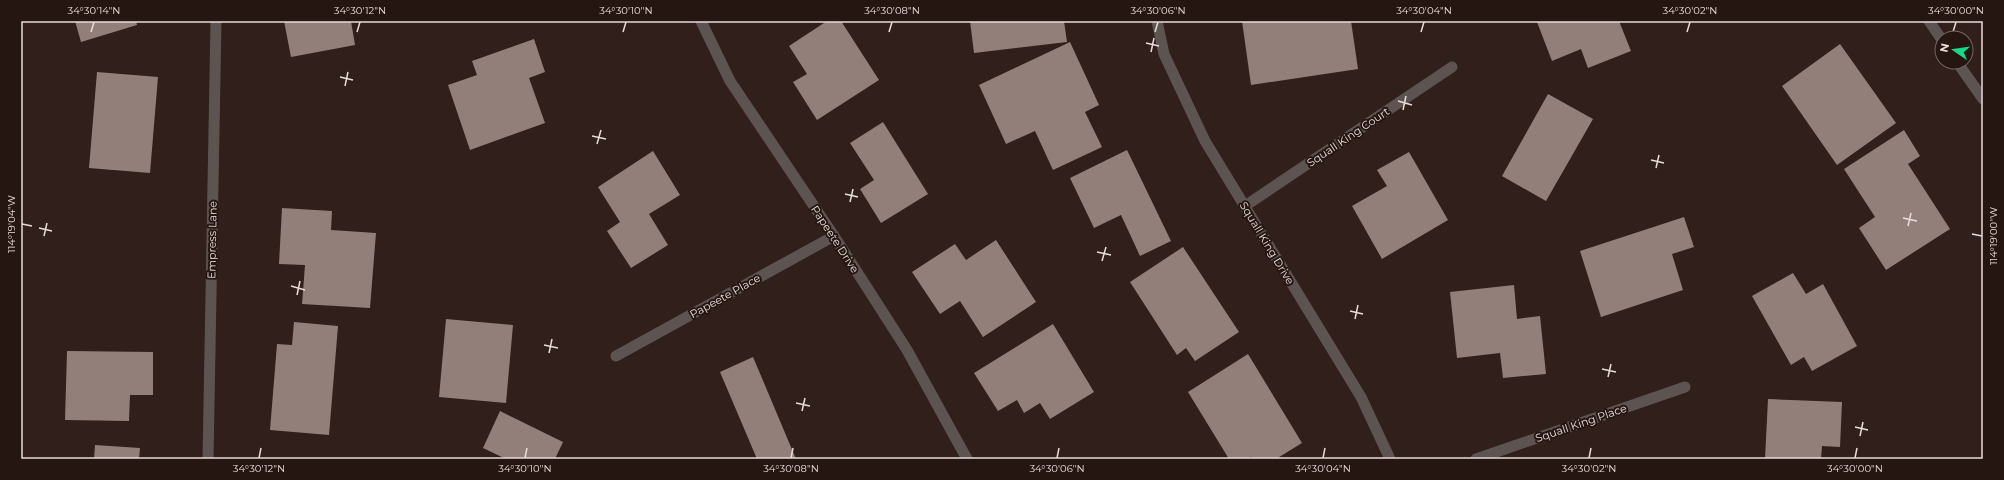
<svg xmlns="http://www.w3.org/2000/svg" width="2004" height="480" viewBox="0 0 2004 480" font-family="Montserrat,sans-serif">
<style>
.building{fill:#937f79}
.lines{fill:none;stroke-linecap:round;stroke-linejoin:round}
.minor{stroke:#5d5452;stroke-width:11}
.ticks{fill:none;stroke:#e8dcda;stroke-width:1.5}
.labels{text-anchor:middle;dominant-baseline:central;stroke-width:4;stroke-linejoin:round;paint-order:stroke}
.street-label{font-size:11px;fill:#e8dcda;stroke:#261612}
.neatline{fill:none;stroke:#e8dcda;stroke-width:1.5}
.ticks-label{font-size:10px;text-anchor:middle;fill:#e8dcda}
</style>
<rect width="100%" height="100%" fill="#301f1b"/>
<path class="building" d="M75,21H136L137,25L81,42Z
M284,21H351L355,45L291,57Z
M827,21H841L879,80L817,120L793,82L807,74L789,46Z
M970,21H1064L1067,42L974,53Z
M1242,21H1351L1358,69L1251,85Z
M1539,21H1619L1631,51L1588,68L1581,49L1552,61L1537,22Z
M534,39L545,72L529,78L545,123L470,150L448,85L477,75L472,61Z
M1070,42L1099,105L1085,112L1102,147L1053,170L1035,131L1006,144L979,85Z
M1840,44L1896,123L1837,165L1782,86Z
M97,72L158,77L150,173L89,168Z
M1548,94L1593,119L1546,201L1502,176Z
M883,122L928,194L881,223L860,189L874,180L850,143Z
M1904,130L1920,156L1908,164L1950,229L1886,270L1859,228L1875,217L1844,169Z
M1127,150L1171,241L1140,256L1121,215L1094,228L1070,178Z
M653,151L680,195L649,214L668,245L631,268L607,231L620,222L598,187Z
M1409,152L1448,220L1382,259L1352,206L1387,186L1377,170Z
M282,208L332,211L331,230L376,233L370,308L302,304L305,265L279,264Z
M1684,217L1694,247L1672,254L1683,290L1601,317L1580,251Z
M996,240L1036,302L983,337L960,301L940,314L912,272L955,244L966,260Z
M1183,247L1239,332L1195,361L1186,348L1177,355L1130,282Z
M1793,273L1806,294L1823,284L1857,346L1812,371L1804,357L1791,365L1752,296Z
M1514,285L1517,319L1540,316L1546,374L1503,378L1500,353L1457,358L1450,292Z
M446,319L513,325L506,403L439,397Z
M294,322L338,326L329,435L270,430L277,344L292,345Z
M1053,324L1094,392L1050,419L1040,403L1024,413L1017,400L998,411L974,373Z
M67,351L153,352V395H130L129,421L65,420Z
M1248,354L1302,443L1276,459H1253L1251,457L1248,459H1229L1188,392Z
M753,357L796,459H757L720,372Z
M1768,399L1842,402L1840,447L1822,446L1821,459H1765Z
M500,411L563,442L555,459H506L483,448Z
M95,445L140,448L139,459H94Z"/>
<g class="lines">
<path class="minor" d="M701,21L730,81L834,236L907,350L967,459
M1157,21L1164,54L1205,141L1361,397L1390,459
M1929,21L1942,40
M1957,62L1983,99
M1245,206L1452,67
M616,356L834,236
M208,459L216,21
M1476,459L1685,387"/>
</g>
<path class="ticks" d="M91,32L94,22M357,32L360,22M623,32L626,22M889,32L892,22M1155,32L1158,22M1421,32L1424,22M1687,32L1690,22M1953,32L1956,22M1146,43L1159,46M1151,52L1154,38M340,77L353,80M345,86L348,72M1398,101L1412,105M1403,110L1406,96M592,136L606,139M597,144L601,130M1651,160L1664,163M1656,168L1659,155M845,194L858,197M850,202L853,189M1903,218L1917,221M22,224L32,226M1908,226L1911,213M39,228L52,231M1972,234L1982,236M44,236L47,223M1097,252L1111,255M1102,261L1106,247M291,286L305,290M297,295L300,281M1350,311L1363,314M1355,319L1358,305M544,345L558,348M549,353L552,339M1602,369L1616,372M1608,377L1611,364M796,403L810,406M802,411L805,398M1855,427L1868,430M1860,436L1863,422M259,458L261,448M525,458L527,448M791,458L793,448M1057,458L1059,448M1323,458L1325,448M1589,458L1591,448M1855,458L1857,448"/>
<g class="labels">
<g class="street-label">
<text transform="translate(1348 137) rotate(-34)">Squall King Court</text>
<text transform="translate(835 239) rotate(57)">Papeete Drive</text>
<text transform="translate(212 240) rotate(-89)">Empress Lane</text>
<text transform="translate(1267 243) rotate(59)">Squall King Drive</text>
<text transform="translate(725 296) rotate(-29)">Papeete Place</text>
<text transform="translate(1581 423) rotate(-19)">Squall King Place</text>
</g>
</g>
<rect width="2004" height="480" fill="none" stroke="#261612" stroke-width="44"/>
<g transform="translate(1954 50) rotate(283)"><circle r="19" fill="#261612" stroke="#746562"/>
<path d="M0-3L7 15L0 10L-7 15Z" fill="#14d989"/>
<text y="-6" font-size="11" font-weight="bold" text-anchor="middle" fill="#e8dcda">N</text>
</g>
<rect x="22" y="22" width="1960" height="436" class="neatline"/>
<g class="ticks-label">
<text x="94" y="14">34°30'14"N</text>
<text x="360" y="14">34°30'12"N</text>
<text x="626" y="14">34°30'10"N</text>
<text x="892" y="14">34°30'08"N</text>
<text x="1158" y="14">34°30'06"N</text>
<text x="1424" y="14">34°30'04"N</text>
<text x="1690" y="14">34°30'02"N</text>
<text x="1956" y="14">34°30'00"N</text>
<text transform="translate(11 224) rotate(-90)" y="4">114°19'04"W</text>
<text transform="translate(1993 236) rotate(-90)" y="4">114°19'00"W</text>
<text x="259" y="472">34°30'12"N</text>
<text x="525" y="472">34°30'10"N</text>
<text x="791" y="472">34°30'08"N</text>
<text x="1057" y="472">34°30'06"N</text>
<text x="1323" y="472">34°30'04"N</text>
<text x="1589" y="472">34°30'02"N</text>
<text x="1855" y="472">34°30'00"N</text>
</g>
</svg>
